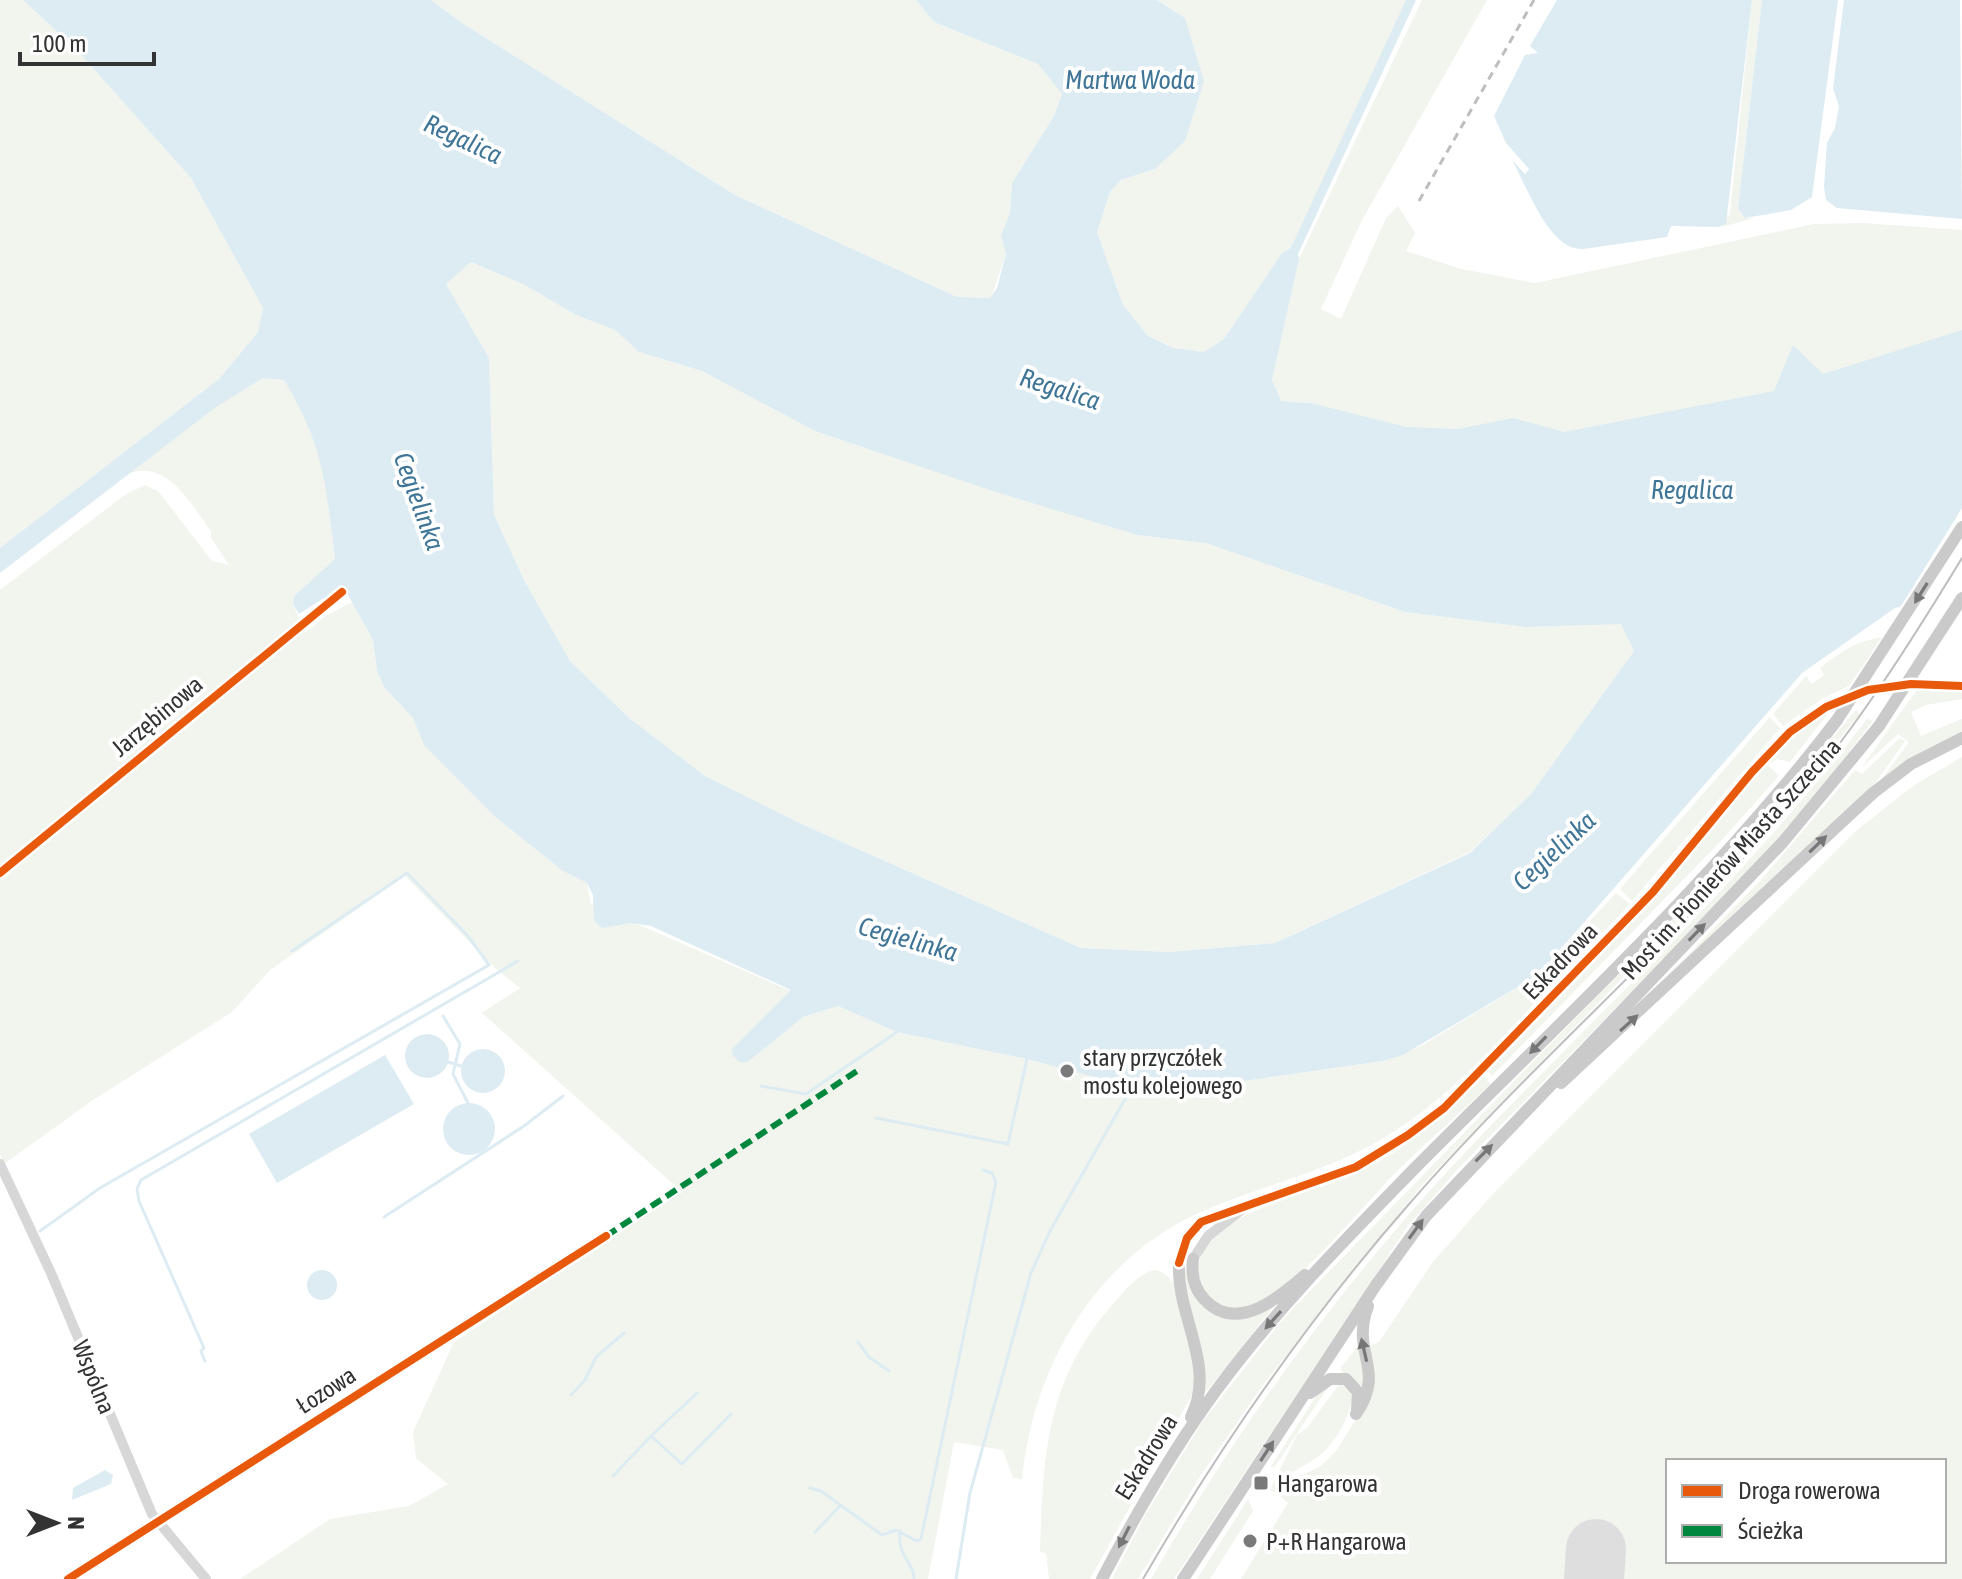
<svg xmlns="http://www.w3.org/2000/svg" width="1962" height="1579" viewBox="0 0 1962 1579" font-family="'Asap Condensed',sans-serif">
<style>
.green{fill:#f1f5ed;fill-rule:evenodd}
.water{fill:#ddebf3;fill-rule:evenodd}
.pier{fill:#fff}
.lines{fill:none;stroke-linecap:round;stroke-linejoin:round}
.stream{stroke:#ddebf3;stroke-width:3}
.canal{stroke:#ddebf3;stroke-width:9}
.runway{stroke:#dedede;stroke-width:60}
.minor{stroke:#d7d7d7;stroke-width:10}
.major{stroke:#cacaca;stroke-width:12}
.tram{stroke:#bebebe;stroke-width:2}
.rail{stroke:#bebebe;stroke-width:3;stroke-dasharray:8 6;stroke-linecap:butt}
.major-bridge{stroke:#cacaca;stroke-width:12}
.quiet{stroke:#00873e;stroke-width:6;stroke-dasharray:12 6;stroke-linecap:butt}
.cycleway-casing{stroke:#fff;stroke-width:13}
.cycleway{stroke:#e8590c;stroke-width:8}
.oneway{fill:#777}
.poi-dot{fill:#7a7a7a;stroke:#fff;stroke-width:3}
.labels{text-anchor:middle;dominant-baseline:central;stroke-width:8;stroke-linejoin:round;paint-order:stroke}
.street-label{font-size:24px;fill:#333;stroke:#fff}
.poi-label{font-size:24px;fill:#333;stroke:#fff;text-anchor:start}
.water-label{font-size:26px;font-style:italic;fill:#3f7597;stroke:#fff}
</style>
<rect width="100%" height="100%" fill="#fff"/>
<path class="green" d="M0,0H23L76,49L191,178L263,308L258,332L219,379L0,548Z
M431,0H916L934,22L1038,64L1062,94L1054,116L1012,183L1010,212L1001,236L1006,254L991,298L957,297L735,195L462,23Z
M1157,0H1411L1296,245L1282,253L1224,339L1204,352L1173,348L1148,336L1123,305L1097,232L1110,192L1121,180L1155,169L1185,18Z
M1422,0H1487L1361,222L1321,309L1341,319L1386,218L1398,206L1415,233L1406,251L1461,269L1535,283L1814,224L1864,223L1962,230V353L1773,407L1450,446L1311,403L1281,401L1272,380L1299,259Z
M1752,0H1762L1738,208L1745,218H1754L1722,227L1730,213Z
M471,262L525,285L576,315L615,330L639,352L702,371L815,431L1137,535L1206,543L1405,612L1527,627L1621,623L1634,651L1531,794L1470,852L1275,943L1169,952L1081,948L806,826L705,776L628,717L570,661L525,582L494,515L489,358L446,284Z
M260,371L284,380L309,420L328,492L335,560L294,596L293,604L305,633L324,617L352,602L373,640L377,671L384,687L413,718L424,745L494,816L563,871L587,883L591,904L791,991L733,1049L749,1061L803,1017L838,1006L897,1032L1027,1059L1135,1088L1143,1082L1203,1087L1382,1061L1421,1046L1538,975L1546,991C1496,1043 1448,1100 1385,1137C1331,1170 1268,1184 1210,1208C1098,1253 1034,1363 1022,1479L1013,1478L1003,1450L954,1442L928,1579H240L330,1519L409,1506L448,1484L416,1458L413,1432L454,1342L682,1192L482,1013L520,988L495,968L405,876L270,970L232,1012L93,1100L4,1164L0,1154V590L126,494L145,485L158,491L212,561L229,565L211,538V531C191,505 169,460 130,473Z
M1882,637L1849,686L1823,698L1783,726L1773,714L1806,676L1812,684L1824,675L1820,668C1839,653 1854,642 1882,637Z
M1918,688L1962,692V699L1926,705L1911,712L1921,736L1962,719V734L1881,780L1909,742L1898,734L1862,767Z
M1856,710L1860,714L1753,843L1422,1185L1262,1386L1199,1478L1138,1579H1112L1144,1517L1203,1421L1284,1318L1731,858Z
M1830,711L1790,762L1777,759L1768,765L1779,776L1720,842L1492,1076L1488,1072C1546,1012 1605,953 1660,891C1715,831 1758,753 1830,711Z
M1770,717L1780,728L1632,901L1620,889Z
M1867,719L1873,721L1802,813L1748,873L1456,1171L1408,1226L1174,1579H1151C1236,1430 1340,1286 1457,1161C1596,1014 1745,880 1867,719Z
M1900,738L1905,741L1871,789L1631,1013L1760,881L1855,770L1862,774Z
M1962,757V1579H1241L1288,1503L1281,1497L1298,1477L1321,1466L1337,1450L1373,1391L1366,1347L1379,1342L1433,1262L1492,1195L1857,830L1913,786ZM1668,1461H1944V1561H1668Z
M1616,893L1630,904L1549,988L1542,973Z
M1484,1076L1490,1084C1461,1113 1430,1139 1401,1167C1366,1202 1302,1282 1262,1302C1242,1312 1214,1311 1203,1289C1196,1276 1197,1262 1204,1249C1225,1209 1319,1192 1359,1172C1407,1149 1448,1114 1484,1076Z
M1183,1264L1191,1282L1216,1313L1274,1306L1203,1396Z
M1155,1270C1189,1276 1195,1362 1194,1391L1090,1579H1049L1046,1553L1040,1552C1043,1458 1046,1379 1113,1304C1124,1292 1138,1273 1155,1270Z
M1359,1345L1366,1389L1342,1373L1341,1367Z
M1331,1383L1274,1468L1271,1466L1320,1390Z
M1340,1383L1353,1394C1351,1414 1336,1443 1319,1456C1301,1469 1286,1471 1275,1493L1270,1490L1297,1435L1307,1428Z
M1248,1499L1253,1511L1210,1579H1197Z"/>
<path class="water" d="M23,0H431L462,23L735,195L957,297L990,298L997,288L1006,254L1001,236L1010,212L1012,183L1054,116L1062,94L1038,64L934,22L916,0H1157L1185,18L1204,81L1185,141L1155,169L1121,180L1110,192L1097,232L1123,305L1148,336L1173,348L1204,352L1224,339L1282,253L1296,245L1299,259L1272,380L1281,401L1311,403L1406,427L1459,429L1513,418L1564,432L1774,391L1793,345L1823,374L1962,330V593L1895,608L1802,673L1538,975L1403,1055L1382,1061L1203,1087L1143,1082L1135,1088L1027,1059L897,1032L838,1006L803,1017L749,1061L741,1063L733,1056L732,1049L791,990L651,926L631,923L602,928L594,920L593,895L587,883L563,871L494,816L424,745L413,718L384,687L377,671L373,640L343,586L299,614L293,604L294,596L335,559C326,486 324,445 284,380L263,378L216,407L0,573V548L219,379L258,332L263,308L191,178L76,49ZM471,262L525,285L576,315L615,330L639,352L702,371L815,431L993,491L1137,535L1206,543L1405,612L1527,627L1621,624L1634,651L1531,794L1470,853L1275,943L1169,952L1081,948L806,826L705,776L628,717L570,661L525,582L494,515L489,358L446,284Z
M1557,0H1752L1726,224L1719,227L1671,226L1667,237L1583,249C1550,252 1527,187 1512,160L1525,174L1529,169L1506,143L1494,116L1525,55L1538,53L1530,46Z
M1762,0H1838L1812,197L1791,210L1745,218L1738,208Z
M1844,0H1960L1962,219L1837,208L1826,200L1824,187L1827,143L1835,128L1839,106L1833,89Z
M405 1056a22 22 0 1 1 44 0a22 22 0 1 1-44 0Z
M461 1071a22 22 0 1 1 44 0a22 22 0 1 1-44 0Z
M385,1055L414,1104L277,1183L249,1134Z
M443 1129a26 26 0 1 1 52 0a26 26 0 1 1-52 0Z
M307 1285a15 15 0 1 1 30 0a15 15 0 1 1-30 0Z
M105,1470L113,1475L111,1484L72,1500L73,1488Z"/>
<path class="pier" d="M1962,508V597L1898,611Z"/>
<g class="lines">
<path class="stream" d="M443,1016L460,1044L453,1074L468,1103
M448,1062L461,1066
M761,1086L806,1094L897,1032
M876,1118L1008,1144L1027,1059
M384,1217L524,1126L563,1096
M40,1231L100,1188L489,965L468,936L407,873L292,951
M858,1342L869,1357L889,1371
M205,1361L201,1351L204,1348L139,1201L137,1189L141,1180L518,961
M571,1395L585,1380L596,1357L624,1333
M651,1436L697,1393
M613,1476L651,1436L682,1464L731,1414
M810,1488L821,1491L882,1535L896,1530L917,1541L921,1539L996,1182L992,1173L983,1170
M900,1531C897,1558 914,1561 914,1579
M815,1532L840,1506
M956,1579L970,1493L1031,1273L1051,1229L1132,1087"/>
<path class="canal" d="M1293,254L1411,0"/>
<path class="runway" d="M1594,1579L1596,1549"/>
<path class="minor" d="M0,873L342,592
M0,1164L51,1273L152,1514L206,1579
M1193,1259L1208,1236L1244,1208
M1179,1263L1187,1238L1201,1222L1356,1167L1408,1135L1444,1108L1653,892L1752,772L1790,732L1826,707L1868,690L1911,684L1962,686
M68,1579L606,1236"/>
<path class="major" d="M1561,1083L1873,793L1911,764L1962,738
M1193,1259C1191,1275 1194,1289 1205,1300C1237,1334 1280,1297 1305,1275
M1179,1263C1176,1316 1217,1365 1191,1417
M1310,1393L1330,1379H1346L1358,1392L1357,1410
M1356,1414C1387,1368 1350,1355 1368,1306
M1102,1579C1137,1512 1173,1449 1218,1388C1276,1309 1347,1238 1415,1168C1559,1023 1713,882 1837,720
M1183,1579L1376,1285L1426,1216L1783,842L1879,726"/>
<path class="tram" d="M1143,1579C1220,1446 1309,1318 1410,1203C1530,1065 1670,946 1789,807C1855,730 1909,645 1962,558"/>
<path class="rail" d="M1419,201L1534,0"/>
<path class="major-bridge" d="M1837,720L1962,527
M1879,726L1962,598"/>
<path class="quiet" d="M606,1236L857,1071"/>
<defs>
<path id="cycleway" d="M0,873L342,592
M1179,1263L1187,1238L1201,1222L1356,1167L1408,1135L1444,1108L1653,892L1752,772L1790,732L1826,707L1868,690L1911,684L1962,686
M68,1579L606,1236"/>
</defs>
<use href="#cycleway" class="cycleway-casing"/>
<use href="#cycleway" class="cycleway"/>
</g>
<defs><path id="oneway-solid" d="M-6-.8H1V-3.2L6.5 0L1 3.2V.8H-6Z" transform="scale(2)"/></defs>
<g class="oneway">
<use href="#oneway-solid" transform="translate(1921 593) rotate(122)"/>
<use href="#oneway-solid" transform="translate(1818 844) rotate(-44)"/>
<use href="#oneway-solid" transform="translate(1697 932) rotate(-46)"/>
<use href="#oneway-solid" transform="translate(1629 1023) rotate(-42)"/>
<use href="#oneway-solid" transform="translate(1538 1045) rotate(134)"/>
<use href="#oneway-solid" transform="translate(1484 1153) rotate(-45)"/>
<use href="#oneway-solid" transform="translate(1416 1229) rotate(-54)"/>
<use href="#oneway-solid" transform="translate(1273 1320) rotate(132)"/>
<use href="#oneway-solid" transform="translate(1364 1350) rotate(-103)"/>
<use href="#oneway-solid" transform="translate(1267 1451) rotate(-57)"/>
<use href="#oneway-solid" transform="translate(1124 1537) rotate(117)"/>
</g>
<g class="poi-dot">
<circle cx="1067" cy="1071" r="8"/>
<rect x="1253" y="1475" width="16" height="16" rx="4"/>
<circle cx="1250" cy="1541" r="8"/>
</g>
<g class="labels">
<g class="street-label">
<text transform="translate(157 716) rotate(-40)">Jarzębinowa</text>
<text transform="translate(1731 859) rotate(-48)">Most im. Pionierów Miasta Szczecina</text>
<text transform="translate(1560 961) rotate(-46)">Eskadrowa</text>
<text transform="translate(94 1377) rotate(68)">Wspólna</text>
<text transform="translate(326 1390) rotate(-33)">Łozowa</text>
<text transform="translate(1146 1457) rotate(-58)">Eskadrowa</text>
</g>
<g class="poi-label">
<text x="1083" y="1057">stary przyczółek<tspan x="1083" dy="28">mostu kolejowego</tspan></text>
<text x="1277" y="1483">Hangarowa</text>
<text x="1266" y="1541">P+R Hangarowa</text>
</g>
<g class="water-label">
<text x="1130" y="80">Martwa Woda</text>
<text transform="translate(463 139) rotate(25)">Regalica</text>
<text transform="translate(1060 389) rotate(18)">Regalica</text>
<text x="1692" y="490">Regalica</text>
<text transform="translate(419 501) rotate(70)">Cegielinka</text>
<text transform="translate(1554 851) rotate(-43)">Cegielinka</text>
<text transform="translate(908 939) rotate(16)">Cegielinka</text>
</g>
</g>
<rect x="1666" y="1459" width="280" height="104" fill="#ffffff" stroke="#adadad" stroke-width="2"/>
<rect x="1682" y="1485" width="40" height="12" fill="#e8590c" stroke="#adadad" stroke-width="2"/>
<text x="1738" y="1499" font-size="24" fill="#333333">Droga rowerowa</text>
<rect x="1682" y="1525" width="40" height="12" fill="#00873e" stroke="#adadad" stroke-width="2"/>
<text x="1738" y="1539" font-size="24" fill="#333333">Ścieżka</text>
<g transform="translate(56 1523) rotate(90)" stroke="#ffffff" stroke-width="6" paint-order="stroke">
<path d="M0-6L14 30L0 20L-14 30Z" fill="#333333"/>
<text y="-12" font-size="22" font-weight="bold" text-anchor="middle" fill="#333333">N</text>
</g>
<path d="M20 52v12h134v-12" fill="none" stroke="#333333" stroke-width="4"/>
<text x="32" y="52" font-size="24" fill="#333333" stroke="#ffffff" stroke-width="6" paint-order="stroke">100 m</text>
</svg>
